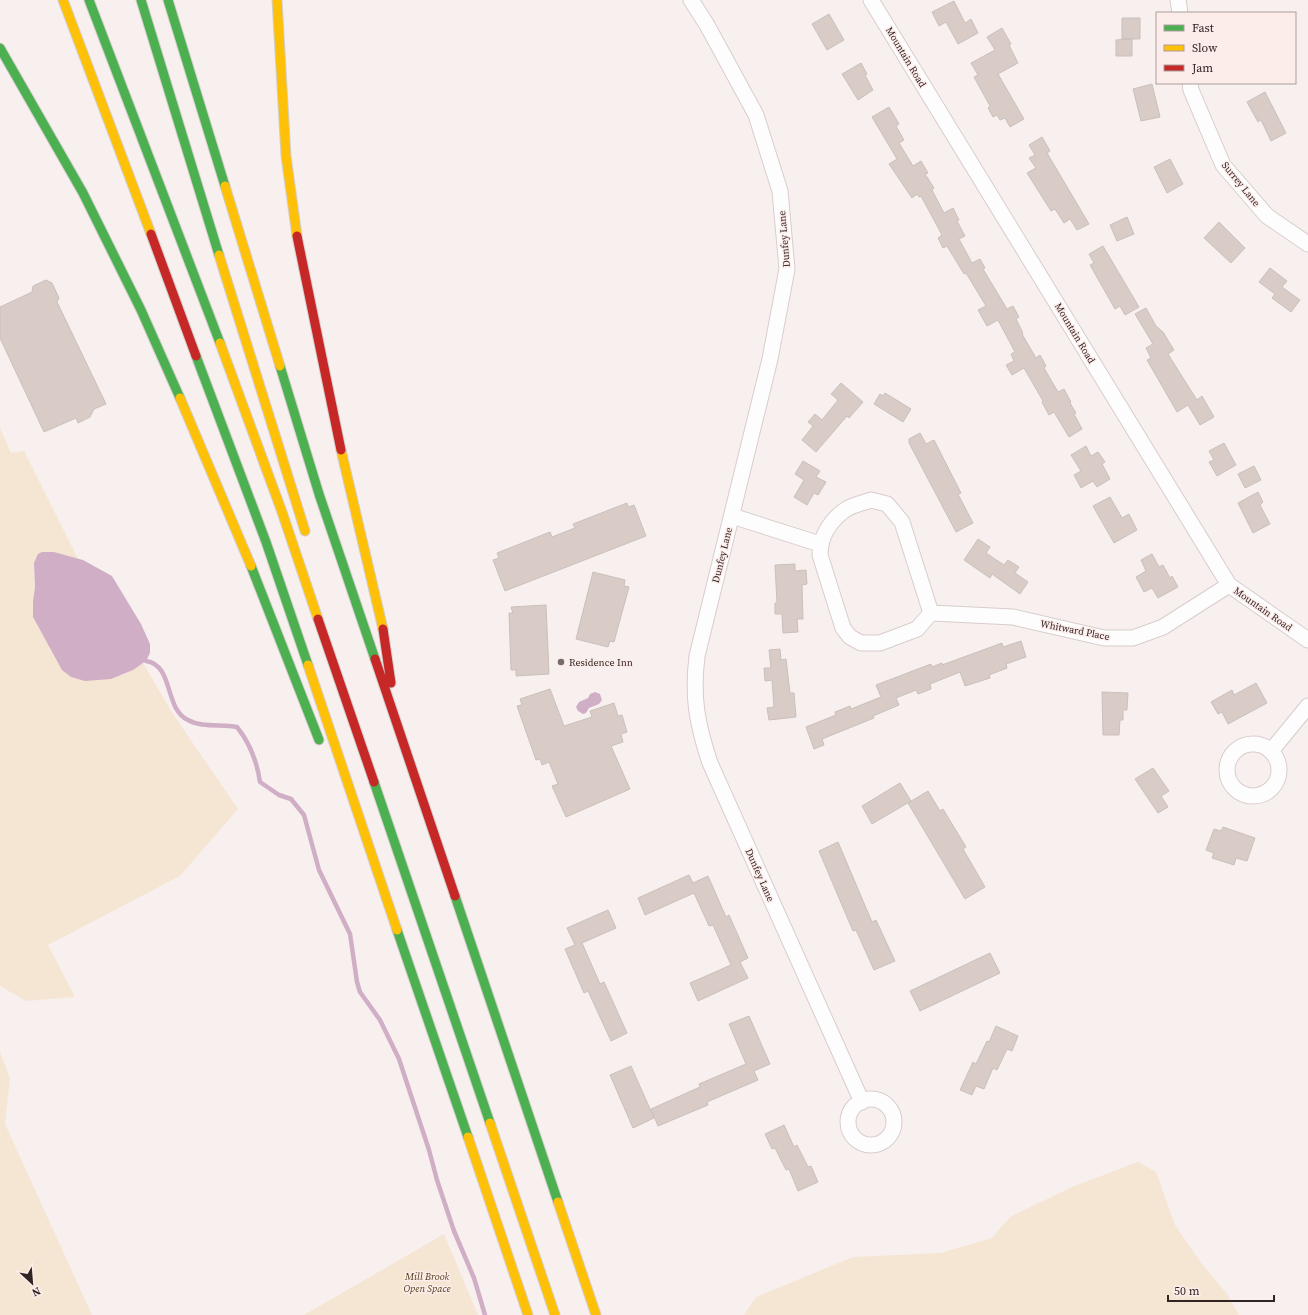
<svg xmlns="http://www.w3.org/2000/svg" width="1308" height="1315" viewBox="0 0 1308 1315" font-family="'Source Serif 4',serif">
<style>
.green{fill:#f5e5d3}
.water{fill:#d0aec6}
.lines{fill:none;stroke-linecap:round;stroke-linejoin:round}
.stream{stroke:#d0aec6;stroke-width:4.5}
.building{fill:#d9ccc6;stroke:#c9c0bc}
.street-casing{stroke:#d8cdcc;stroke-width:17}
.fast-casing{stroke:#d4cecd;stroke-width:11}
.slow-casing{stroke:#d4cecd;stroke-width:11}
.jam-casing{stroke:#d4cecd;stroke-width:11}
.street{stroke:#fefdfd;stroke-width:15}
.fast{stroke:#4caf50;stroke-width:9}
.slow{stroke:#ffc107;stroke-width:9}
.jam{stroke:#c62828;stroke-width:9}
.poi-dot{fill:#776b6a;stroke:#fcedeb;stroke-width:1.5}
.labels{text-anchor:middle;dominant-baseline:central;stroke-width:3;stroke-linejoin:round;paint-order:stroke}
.street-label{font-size:10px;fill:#322423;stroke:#fcedeb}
.poi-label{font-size:10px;fill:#322423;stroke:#fcedeb;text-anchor:start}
.park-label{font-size:10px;font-style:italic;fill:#523b16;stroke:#fcedeb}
</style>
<rect width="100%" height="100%" fill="#f8f0ef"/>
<path class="green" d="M0,428L11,453L24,451L78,559L69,556L34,563L35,587L33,601L37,625L46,639L56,660L123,675L143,663L171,711L238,809L180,876L48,945L75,997L26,1001L0,986Z
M0,1052L10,1078L5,1124L92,1315H0Z
M1138,1162L1156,1172L1175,1225L1202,1264L1227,1294L1239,1315H744L756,1297L853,1257L941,1253L992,1238L1010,1217L1072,1187Z
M444,1234L478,1315H304Z"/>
<path class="water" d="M42,552H54L83,560L112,576L141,624L150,644V653L146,661L133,670L111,679L85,681L71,677L62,670L33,617V601L35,587L34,563L38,554Z
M595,692L600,694L602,700L599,704L589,708L586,713L583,714L578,711L576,707L579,702L588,698L590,694Z"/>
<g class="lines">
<path class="stream" d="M146,661C174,665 164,709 188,720C202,728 221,724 237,727C249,742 257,762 260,782L279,795L291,799L304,815L319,870L350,934L357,982L360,992L380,1020L399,1059L429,1150L437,1180L454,1231L474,1278L485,1315"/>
</g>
<path class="building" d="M954,1L965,23L971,19L978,33L958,44L946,22L939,26L932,12Z
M829,14L844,40L827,50L812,24Z
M1122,18H1140V39H1122Z
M1002,28L1011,44L1009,45L1018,63L998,74L1024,119L1010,127L1005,118L1000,120L997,115L993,117L988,108L990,106L974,77L978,75L971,63L995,50L987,37Z
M1132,39V56H1116V40Z
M861,63L867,74L865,75L873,90L858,100L842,74Z
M1152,84L1160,117L1141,121L1133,89Z
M1265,92L1286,133L1271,141L1261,120L1258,122L1247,102Z
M889,107L899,124L896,126L904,140L899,143L913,166L921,161L928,173L925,174L934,188L932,190L944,213L953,208L959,220L957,221L965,236L959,239L972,263L980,259L985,268L983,269L1007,309L1013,306L1019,317L1016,319L1023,333L1022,334L1036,358L1040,355L1046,366L1044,368L1058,392L1064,389L1071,402L1070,403L1076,413L1074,414L1082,429L1069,437L1054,412L1049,415L1042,402L1043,401L1024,368L1012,375L1006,365L1014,361L1011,354L1015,352L998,320L987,326L978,310L986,306L966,273L964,274L947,246L943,248L938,238L942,235L921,196L919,197L917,194L912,198L889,164L897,159L872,117Z
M1042,137L1050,151L1047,153L1089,224L1077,230L1070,219L1064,223L1055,209L1051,211L1027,173L1036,168L1029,158L1035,155L1029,145Z
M1170,159L1183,184L1167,193L1154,167Z
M1127,217L1134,234L1117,241L1110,225Z
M1219,222L1245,248L1231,263L1204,238Z
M1103,246L1139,307L1125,315L1120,306L1115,309L1090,265L1094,263L1089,254Z
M1270,268L1287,281L1282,287L1300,300L1291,312L1272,298L1275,294L1259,282Z
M46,280L52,283L59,298L57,302L106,404L94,409L90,417L78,423L76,418L44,432L0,338V307L32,292L33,286Z
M1146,308L1156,326L1163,332L1174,350L1168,354L1183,378L1197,400L1202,396L1214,417L1200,425L1188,405L1177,412L1147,360L1151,358L1146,348L1153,344L1135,314Z
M841,383L863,402L849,418L847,416L816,452L802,440L813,426L808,422L815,414L822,420L838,400L831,394Z
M885,393L911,409L903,422L874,404L880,394L883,396Z
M920,433L926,444L934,440L961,493L958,494L973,523L956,532L909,443V439Z
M1224,443L1236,465L1217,476L1209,462L1214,460L1209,451Z
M1086,446L1091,456L1098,452L1105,462L1102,464L1110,479L1097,487L1093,481L1081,488L1074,475L1081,471L1071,455Z
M803,461L820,471L816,477L826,482L818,495L814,493L807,505L794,497L804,480L795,474Z
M1254,466L1261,480L1245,488L1238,474Z
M1258,492L1263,502L1260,505L1270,524L1253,533L1238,503Z
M1110,497L1122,518L1129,514L1137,530L1114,543L1093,506Z
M627,503L628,507L634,505L646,536L505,591L493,560L499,558L497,553L550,532L552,537L575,528L573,524Z
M978,539L990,547L986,553L1004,565L1008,560L1019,567L1015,573L1028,582L1020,594L992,574L990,578L964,560Z
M1152,554L1159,567L1163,565L1170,578L1172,576L1178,587L1158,598L1152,588L1144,592L1136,577L1146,571L1141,560Z
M795,564V571L806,570L807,584L802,585L803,619H797L798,632L783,633L782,614H775V603H777L775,565Z
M593,572L625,580L624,586L629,587L614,642L610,641L608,647L576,639Z
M546,605L549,674L516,676V670H511L509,613H513L511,607Z
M1021,641L1026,657L1006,664L1007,668L989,675L990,678L965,686L960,672L930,684L931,689L918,694L916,690L896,698L899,705L873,716L874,718L822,739L824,745L814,749L806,727L836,715L835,712L850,706L851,709L881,697L876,685L931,664L932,667L942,663V665L1002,643L1003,647Z
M780,649L781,660L786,659L790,693H794L796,717L769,720L767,708L774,707L772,680L765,681L764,668H771L769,650Z
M1256,683L1267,703L1228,724L1222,712L1218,714L1211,702L1232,690L1234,695Z
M550,689L564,726L592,717L590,711L614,703L618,716L622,715L627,732L621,734L623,742L611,746L630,789L566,817L552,786L558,784L549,762L542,765L540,759L536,760L517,706L522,705L520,699Z
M1102,692L1128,693L1127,710H1123V720H1120L1119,735H1103Z
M1153,768L1169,791L1161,796L1168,807L1158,813L1135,779Z
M900,783L911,801L872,824L862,806Z
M928,791L940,811L943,809L966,847L963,849L985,887L965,899L908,803Z
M1223,827L1255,838L1247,861L1236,858L1234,865L1212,858L1214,853L1206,850L1214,829L1221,831Z
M838,842L872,922L876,920L895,961L874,970L856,930L853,931L819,851Z
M689,875L693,883L708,876L726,917L729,915L748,958L740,962L748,978L698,1001L690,983L731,965L713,925L709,926L694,893L645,915L638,898Z
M608,910L616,928L582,943L600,984L604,982L627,1033L611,1041L588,991L584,993L565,949L575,945L567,928Z
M990,953L1000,973L920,1011L910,991Z
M749,1016L770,1064L754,1071L758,1080L707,1102L708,1105L658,1126L651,1109L700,1087L699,1084L746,1064L729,1024Z
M996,1026L1018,1036L1012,1051L1007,1049L997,1070L993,1068L984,1089L976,1086L972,1095L960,1090L973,1062L976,1064L987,1041L989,1042Z
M631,1066L654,1118L633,1128L610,1075Z
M784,1125L794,1147L797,1145L808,1167L811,1166L818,1182L798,1191L789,1169L786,1170L775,1148L772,1149L765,1134Z"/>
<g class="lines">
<defs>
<path id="street" d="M691,0L707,25L756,115L780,191L787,269L770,359L697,656C692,697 697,724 710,763L862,1102
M871,0L1229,585L1308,640
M1178,0L1180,13
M1190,83L1191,90L1223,165L1267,216L1308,244
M871,500L887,504L902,522L931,613L917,629L880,643H861L850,637L843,628L820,555C820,537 830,521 845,510C852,505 863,503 871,500Z
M732,516L820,544
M931,613L1013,617L1104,638H1133L1163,627L1229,585
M1227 770a26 26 0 1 1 52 0a26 26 0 1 1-52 0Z
M1271,751L1308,706
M848 1122a23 23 0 1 1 46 0a23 23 0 1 1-46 0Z"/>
<path id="fast" d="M89,0L220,343
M141,0L219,255
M168,0L225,186
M0,48L83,193L141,310L180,398
M196,356L266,542L308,665
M280,366L319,494L375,659
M251,566L319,740
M374,782L490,1123
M455,896L558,1202
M397,930L468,1137"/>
<path id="slow" d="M63,0L151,234
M277,0L286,156L297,236
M225,186L280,366
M219,255L305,531
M220,343L282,512L318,619
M180,398L251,566
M341,450L383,629
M308,665L397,930
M490,1123L555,1315
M468,1137L528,1315
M558,1202L596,1315"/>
<path id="jam" d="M151,234L196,356
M297,236L341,450
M318,619L374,782
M383,629L391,683
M375,659L455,896"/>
</defs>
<use href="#street" class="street-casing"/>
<use href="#fast" class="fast-casing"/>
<use href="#slow" class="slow-casing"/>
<use href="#jam" class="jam-casing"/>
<use href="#street" class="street"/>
<use href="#fast" class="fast"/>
<use href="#slow" class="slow"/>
<use href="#jam" class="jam"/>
</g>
<circle class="poi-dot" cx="561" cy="662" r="4"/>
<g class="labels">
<g class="street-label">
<text transform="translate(906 57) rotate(59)">Mountain Road</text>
<text transform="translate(1241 184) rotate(51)">Surrey Lane</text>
<text transform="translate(784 239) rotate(-95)">Dunfey Lane</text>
<text transform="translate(1075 333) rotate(59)">Mountain Road</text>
<text transform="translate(722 555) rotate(-76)">Dunfey Lane</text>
<text transform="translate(1263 609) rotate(35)">Mountain Road</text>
<text transform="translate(1075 630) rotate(11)">Whitward Place</text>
<text transform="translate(760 875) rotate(66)">Dunfey Lane</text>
</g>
<g class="poi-label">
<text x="569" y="662">Residence Inn</text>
</g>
<g class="park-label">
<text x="427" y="1276">Mill Brook<tspan x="427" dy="12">Open Space</tspan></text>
</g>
</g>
<rect x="1156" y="12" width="140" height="72" fill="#fcedeb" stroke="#ab9d9b"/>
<rect x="1164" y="25" width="20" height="6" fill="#4caf50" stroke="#ab9d9b"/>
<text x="1192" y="32" font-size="12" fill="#322423">Fast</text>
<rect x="1164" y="45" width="20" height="6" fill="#ffc107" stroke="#ab9d9b"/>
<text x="1192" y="52" font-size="12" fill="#322423">Slow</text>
<rect x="1164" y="65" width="20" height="6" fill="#c62828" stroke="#ab9d9b"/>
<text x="1192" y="72" font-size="12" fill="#322423">Jam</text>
<g transform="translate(32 1283) rotate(154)" stroke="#fcedeb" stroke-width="3" paint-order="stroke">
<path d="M0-3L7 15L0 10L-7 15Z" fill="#322423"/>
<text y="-6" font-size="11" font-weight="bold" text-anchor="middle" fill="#322423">N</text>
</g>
<path d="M1168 1295v6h106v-6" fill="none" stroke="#322423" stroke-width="2"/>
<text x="1174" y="1295" font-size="12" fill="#322423" stroke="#fcedeb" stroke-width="3" paint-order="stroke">50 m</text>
</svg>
